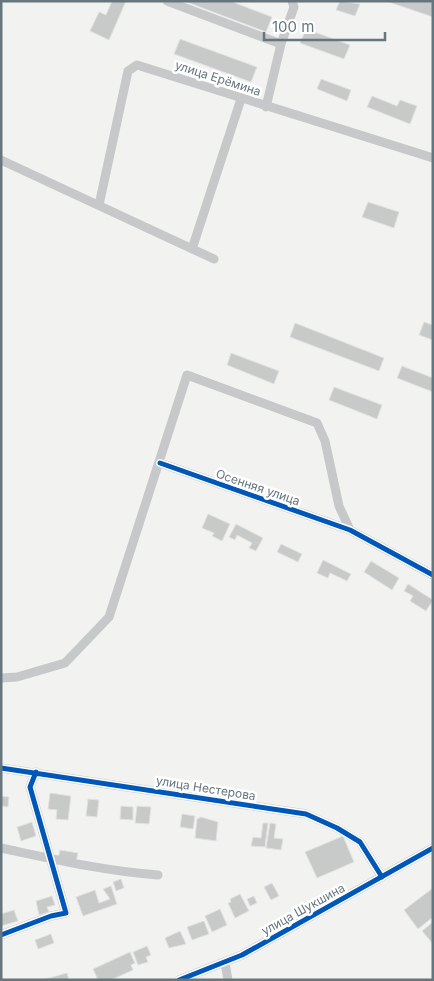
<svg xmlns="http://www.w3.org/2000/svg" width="434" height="981" viewBox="0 0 434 981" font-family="Inter,sans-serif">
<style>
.building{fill:#c8c9c9;stroke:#e2e2e1}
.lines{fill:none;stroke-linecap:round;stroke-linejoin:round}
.minor{stroke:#c7c8c9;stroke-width:9}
.cycleway-casing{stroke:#fff;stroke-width:8}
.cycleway{stroke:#0057b8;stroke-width:5}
.labels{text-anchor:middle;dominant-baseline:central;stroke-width:5;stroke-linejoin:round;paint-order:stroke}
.street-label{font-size:12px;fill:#66767e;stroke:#fff}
</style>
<rect width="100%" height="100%" fill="#f2f2f1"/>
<path class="building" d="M112,1H126L109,40L90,31L99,12L106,15Z
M184,1H230L272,17L266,32Z
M340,1L360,4L355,16L336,10Z
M386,1H433V17Z
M306,29L350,45L344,59L300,43Z
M180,39L257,67L251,82L174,54Z
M321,79L351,90L347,101L317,89Z
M372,96L397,106L400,100L417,106L410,124L367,107Z
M368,202L399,212L394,228L362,217Z
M424,322L433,325V340L419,335Z
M295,323L384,358L379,371L290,337Z
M231,353L279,371L274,384L227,365Z
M402,366L433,378V392L397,378Z
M334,387L382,405L377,419L329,400Z
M208,514L230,524L222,541L212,536L214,533L202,528Z
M236,524L263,538L256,551L249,548L252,543L237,535L235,540L229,537Z
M281,544L302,554L298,562L277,552Z
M323,560L351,574L347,581L330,573L328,578L317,573Z
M371,561L399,578L392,590L364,572Z
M408,584L433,600L426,611L410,601L413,596L404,591Z
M50,793L71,796L68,820L56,819L57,810L48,809Z
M1,796L9,797L8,807L1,806Z
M88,799L99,800L97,817L86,816Z
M121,806L133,807V820L120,819Z
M137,806L151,807L149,824L135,823Z
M182,814L195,816L193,829L180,827Z
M201,817L218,822L216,841L195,838L197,819Z
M32,822L36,836L21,841L17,827Z
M263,823H268L265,847L251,846L253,837L261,838Z
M270,823L276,824L274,838L283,839L281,850L266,848Z
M343,836L354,862L317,878L305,852Z
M60,850L78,853L76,862L58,858Z
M121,879L124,888L116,891L113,882Z
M272,883L279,896L271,900L264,887Z
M111,886L117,904L83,916L76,897L95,890L99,903L110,899L103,889Z
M433,888V917L418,929L404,910Z
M240,894L249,911L235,918L228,903L231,902L230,899Z
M52,896L55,905L47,907L49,912L39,915L36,901Z
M254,896L257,903L250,906L247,899Z
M220,909L227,925L212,932L205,916Z
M14,910L18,921L1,926V914Z
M204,921L209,934L192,940L187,927Z
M433,922V944L422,931Z
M180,931L186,944L169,948L165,938Z
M51,934L54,943L38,949L35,940Z
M147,946L151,955L146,957L148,962L138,965L133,952Z
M130,952L135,963L131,965L133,970L111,980H98L93,969Z
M67,973L69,980H42Z"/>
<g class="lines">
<path class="minor" d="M167,1L281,44
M266,107L281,44L294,7L292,1
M1,160L214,259
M99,205L128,71L137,65L433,158
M192,249L241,99
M160,463L350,530L433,575
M1,678L17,677L65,663L109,617L187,375L317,423L325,441L339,506L350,530
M1,768L306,814L337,828L360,842L382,877
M1,848C53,859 104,871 158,875
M1,935L51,916L66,913L30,787L36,772
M225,963L228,980
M179,980L242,955L433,848"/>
<defs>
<path id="cycleway" d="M160,463L350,530L433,575
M1,768L306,814L337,828L360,842L382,877
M1,935L51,916L66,913L30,787L36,772
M179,980L242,955L433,848"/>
</defs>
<use href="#cycleway" class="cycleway-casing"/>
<use href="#cycleway" class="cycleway"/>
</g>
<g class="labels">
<g class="street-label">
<text transform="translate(218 78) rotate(18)">улица Ерёмина</text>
<text transform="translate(258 487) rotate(19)">Осенняя улица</text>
<text transform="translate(206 788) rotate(9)">улица Нестерова</text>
<text transform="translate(303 909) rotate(-29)">улица Шукшина</text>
</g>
</g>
<rect width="434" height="981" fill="none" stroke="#66767e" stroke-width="5"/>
<path d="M264 32v8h121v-8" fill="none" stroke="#66767e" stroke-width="2.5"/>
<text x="272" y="32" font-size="15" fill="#66767e" stroke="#ffffff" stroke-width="4" paint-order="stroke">100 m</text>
</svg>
